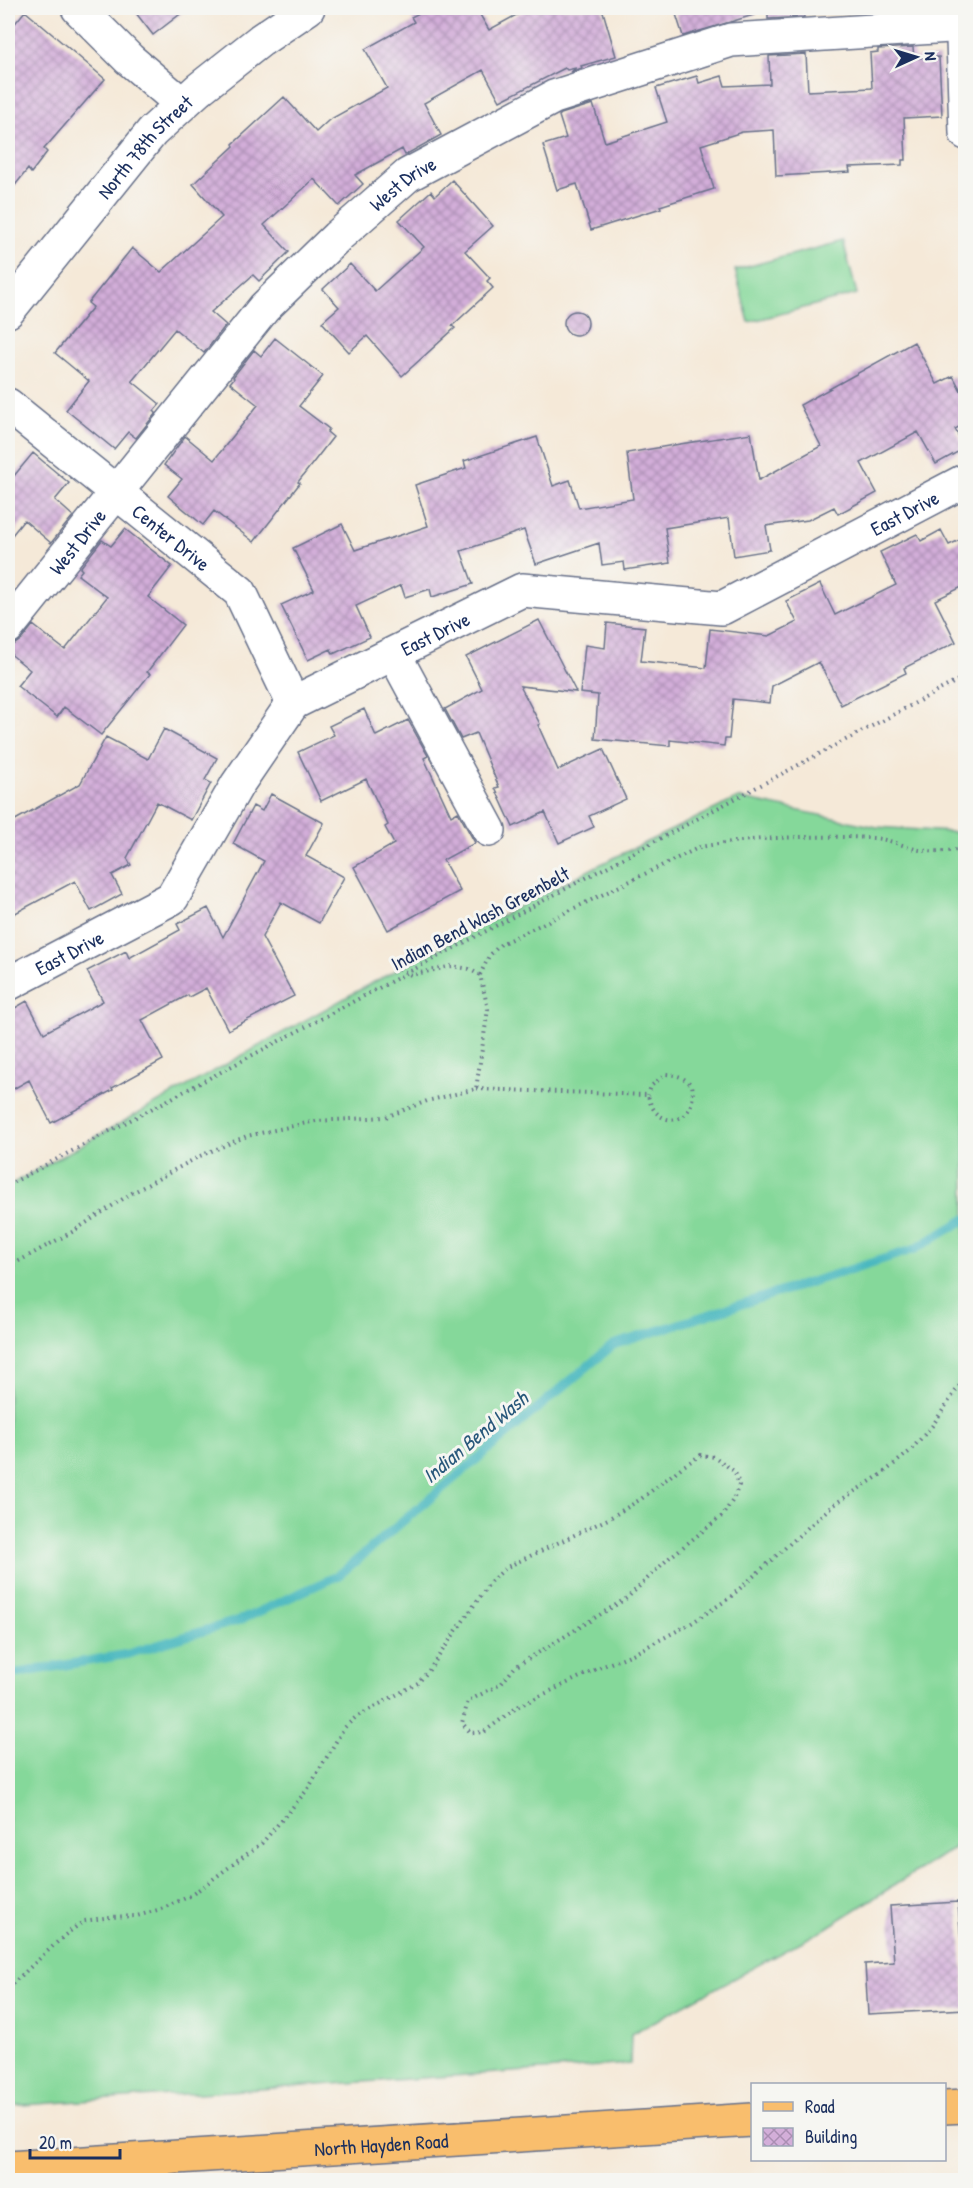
<svg xmlns="http://www.w3.org/2000/svg" width="973" height="2188" viewBox="0 0 973 2188" font-family="'Patrick Hand',sans-serif">
<style>
.grass{fill:#85d89a;stroke:#50847c;stroke-width:1.5}
.lines{fill:none;stroke-linecap:round;stroke-linejoin:round}
.stream{stroke:#49b8bf;stroke-width:9}
.building{fill:url(#building-cross-hatch)}
.minor-casing{stroke:#677089;stroke-width:36}
.major-casing{stroke:#677089;stroke-width:36}
.path{stroke:#677089;stroke-width:4;stroke-dasharray:1.5 4.5;stroke-linecap:butt}
.minor{stroke:#fff;stroke-width:33}
.major{stroke:#f9be6d;stroke-width:33}
.labels{text-anchor:middle;dominant-baseline:central;stroke-width:6;stroke-linejoin:round;paint-order:stroke}
.street-label{font-size:20px;fill:#1b2f5e;stroke:#f6f6f2}
.water-label{font-size:21px;font-style:italic;fill:#29587b;stroke:#f6f6f2}
</style>
<defs>
<pattern id="building-cross-hatch" width="8" height="8" patternUnits="userSpaceOnUse" patternTransform="scale(1.5)"><rect width="8" height="8" fill="#d3aed9"/><path d="M0 0l8 8M0 8l8-8" fill="none" stroke="#aa8eb3"/></pattern>
</defs>
<rect width="100%" height="100%" fill="#f6f6f2"/>
<filter id="ink" filterUnits="userSpaceOnUse"><feTurbulence type="fractalNoise" baseFrequency=".0167" numOctaves="2"/><feDisplacementMap in="SourceGraphic" scale="12" xChannelSelector="R" yChannelSelector="G"/><feConvolveMatrix kernelMatrix="1 2 1 2 8 2 1 2 1" color-interpolation-filters="sRGB"/></filter>
<filter id="wash" filterUnits="userSpaceOnUse"><feTurbulence type="fractalNoise" baseFrequency=".008" numOctaves="4" result="noise"/><feDisplacementMap in="SourceGraphic" scale="24" xChannelSelector="R" yChannelSelector="G"/><feGaussianBlur stdDeviation="1.35" result="paint"/><feColorMatrix in="noise" values="0 0 0 0 0 0 0 0 0 0 0 0 0 0 0 0 0 1.4 0 .05"/><feComposite in="paint" operator="in"/></filter>
<g filter="url(#wash)">
<rect width="100%" height="100%" fill="#f5e9d8"/>
<path class="grass" d="M843,241L857,294L749,322L735,270Z
M738,798L877,827L965,833V1841L823,1930L631,2034L630,2064L8,2106V1186L370,984L603,863Z"/>
<g class="lines">
<path class="stream" d="M8,1675L128,1654L243,1619L339,1575L613,1345L915,1249L966,1219"/>
</g>
<g id="blocks">
<path class="building" d="M132,8H188L153,35Z
M429,8H476L489,30L529,8H602L616,56L581,66L582,68L571,72L576,68L567,70L565,68L500,101L483,70L424,103L441,135L405,155L402,149L355,175L363,184L339,206L314,179L264,225L289,252L259,281L253,275L211,312L226,325L204,353L175,329L132,381L160,404L154,411L156,413L136,438L128,432L114,449L66,410L89,381L55,353L93,307L88,303L132,248L161,272L222,217L193,184L234,146L233,144L284,97L316,132L329,120L387,88L365,49L414,22L411,17Z
M674,8H756L757,14L683,36Z
M768,8H804V17L768,19Z
M25,11L105,79L44,149L47,152L31,173L28,169L8,194V32Z
M913,47L914,58L939,57L942,116L904,118L906,160H902V165L849,167L850,172L776,176L774,130L742,132L701,145L714,189L660,206L661,208L591,230L577,184L557,190L543,145L566,138L559,116L561,114L593,104L605,142L667,122L656,88L697,76L699,83L722,76L725,86L770,84L769,56L806,54L808,91L872,88L870,53L878,52V49Z
M452,180L493,226L465,251L490,278L487,281L493,288L452,326L455,328L402,376L367,336L349,352L322,322L339,307L323,289L350,264L375,291L424,247L399,220L431,191L435,196Z
M564 323a12 12 0 1 1 24 0a12 12 0 1 1-24 0Z
M275,338L323,376L299,406L329,429L327,432L333,437L298,482L300,483L254,542L214,511L203,525L168,496L182,479L164,465L185,436L214,460L258,405L230,383L234,378L233,377L254,350L261,356Z
M914,342L937,384L953,376L966,400V423L955,429L965,448L936,464L918,432L861,463L877,493L838,514L834,507L808,520L766,526L770,550L734,556L729,518L665,528L670,563L625,570L624,562L602,565L599,543L536,564L524,530L461,551L473,584L432,597L430,589L405,597L401,585L356,606L370,637L333,654L331,649L308,660L281,605L314,590L293,548L342,524L355,550L428,526L415,485L466,468L464,461L537,437L553,486L570,480L579,508L633,499L627,453L680,444L751,433L759,480L821,446L800,405Z
M33,453L69,483L55,500L73,516L51,543L24,520L8,540V483Z
M125,529L172,566L148,597L183,625L147,672L150,674L101,735L64,707L57,717L17,686L30,670L8,652V645L15,644L22,639L33,625L65,650L107,597L78,575L82,570L80,568L102,540L111,546Z
M941,530L949,545L966,537V585L935,600L956,642L904,668L906,673L841,705L819,662L772,686L770,703L733,699L729,739H725L724,746L670,740V746L595,739L598,695L580,693L585,645L605,648L607,623L645,627L641,661L706,668L710,629L769,636L797,622L786,601L820,584L835,615L896,585L880,552L917,534L921,541Z
M539,620L576,692L520,686L540,724L538,725L558,770L603,749L626,799L589,816L594,827L559,843L545,812L513,827L495,788L499,787L476,733L461,739L445,709L482,689L466,657Z
M364,709L376,736L408,720L428,756L424,758L451,816L458,812L475,843L443,860L460,891L388,930L354,867L394,844L385,827L388,825L366,779L321,801L298,752L334,735L329,726Z
M164,729L217,758L205,780L211,783L191,820L157,802L127,858L131,865L112,875L122,894L91,911L75,881L8,917V824L80,784L106,737L148,759Z
M271,794L324,823L306,856L344,877L319,923L281,902L262,937L294,996L228,1030L206,988L189,997L188,995L142,1020L163,1060L112,1088L113,1090L51,1123L29,1080L8,1092V1012L27,1001L44,1033L103,1001L87,971L126,951L129,958L180,930L177,924L208,908L223,937L264,861L233,844L253,806L262,811Z
M958,1902L966,2009L868,2014L865,1964L894,1962L890,1906Z"/>
</g>
</g>
<g filter="url(#ink)">
<use href="#blocks" fill-opacity="0" stroke="#677089" stroke-width="1.5"/>
<g class="lines">
<defs>
<g id="minor">
<path d="M78,8L129,59L182,104"/>
<path d="M962,8L966,133"/>
<path id="s1" d="M8,311L152,132L199,89L261,40L308,8"/>
<path id="s2" d="M8,405L240,592L293,703"/>
<path id="s3" d="M8,627L264,308L337,237L408,175L554,97L731,40L966,25"/>
<path d="M394,654L489,830"/>
<path id="s4" d="M8,984L172,898L237,785L293,703L522,590L722,608L966,480"/>
</g>
<g id="major">
<path d="M944,2107L966,2106"/>
<path id="s5" d="M8,2168L752,2120"/>
</g>
</defs>
<use href="#minor" class="minor-casing"/>
<use href="#major" class="major-casing"/>
<path class="path" d="M480,975L489,956L501,944L700,847C753,837 817,835 870,838C885,838 901,845 915,849C931,853 949,851 966,849
M476,1089L648,1095C655,1132 699,1126 692,1085C683,1077 678,1075 666,1074L651,1086L648,1095
M8,1185L966,676
M8,1267L72,1232L132,1193L200,1156L247,1136L316,1121L386,1117L427,1101L476,1089L488,1009L480,975L469,969L452,966L411,975L394,966
M8,1988L65,1935L84,1921L110,1917L137,1916L161,1909L190,1896L262,1843L308,1789L344,1728L356,1717L418,1683L429,1670L491,1581L507,1567L608,1519L641,1499L682,1467L701,1455L715,1457L735,1472L739,1485L733,1500L722,1516L669,1558L627,1598L515,1667L501,1684L468,1701L462,1723L471,1733L484,1732L519,1706L601,1667L637,1652L690,1624L728,1599L833,1505L882,1474L909,1452L932,1426L966,1376"/>
<use href="#minor" class="minor"/>
<use href="#major" class="major"/>
</g>
</g>
<g class="labels">
<g class="street-label">
<text stroke="none"><textPath href="#s1" startOffset="214">North 78th Street</textPath></text>
<text stroke="none"><textPath href="#s3" startOffset="596">West Drive</textPath></text>
<text stroke="none"><textPath href="#s4" startOffset="1077">East Drive</textPath></text>
<text stroke="none"><textPath href="#s2" startOffset="210">Center Drive</textPath></text>
<text stroke="none"><textPath href="#s3" startOffset="110">West Drive</textPath></text>
<text stroke="none"><textPath href="#s4" startOffset="573">East Drive</textPath></text>
<text transform="translate(480 918) rotate(-28)">Indian Bend Wash Greenbelt</text>
<text stroke="none"><textPath href="#s4" startOffset="69">East Drive</textPath></text>
<text stroke="none"><textPath href="#s5" startOffset="374">North Hayden Road</textPath></text>
</g>
<g class="water-label">
<text transform="translate(475 1437) rotate(-40)">Indian Bend Wash</text>
</g>
</g>
<rect width="973" height="2188" fill="none" stroke="#f6f6f2" stroke-width="30"/>
<rect x="751" y="2083" width="195" height="78" fill="#f6f6f2" stroke="#9ea6b7" stroke-width="1.5"/>
<rect x="763" y="2102" width="30" height="9" fill="#f9be6d" stroke="#9ea6b7" stroke-width="1.5"/>
<text x="805" y="2113" font-size="18" fill="#1b2f5e">Road</text>
<rect x="763" y="2128" width="30" height="18" fill="url(#building-cross-hatch)" stroke="#9ea6b7" stroke-width="1.5"/>
<text x="805" y="2143" font-size="18" fill="#1b2f5e">Building</text>
<g transform="translate(916 57) rotate(86)" stroke="#f6f6f2" stroke-width="4.5" paint-order="stroke">
<path d="M0-4.5L10 22L0 15L-10 22Z" fill="#1b2f5e"/>
<text y="-9" font-size="16" font-weight="bold" text-anchor="middle" fill="#1b2f5e">N</text>
</g>
<path d="M30 2149v9h90v-9" fill="none" stroke="#1b2f5e" stroke-width="3"/>
<text x="39" y="2149" font-size="18" fill="#1b2f5e" stroke="#f6f6f2" stroke-width="4.5" paint-order="stroke">20 m</text>
</svg>
